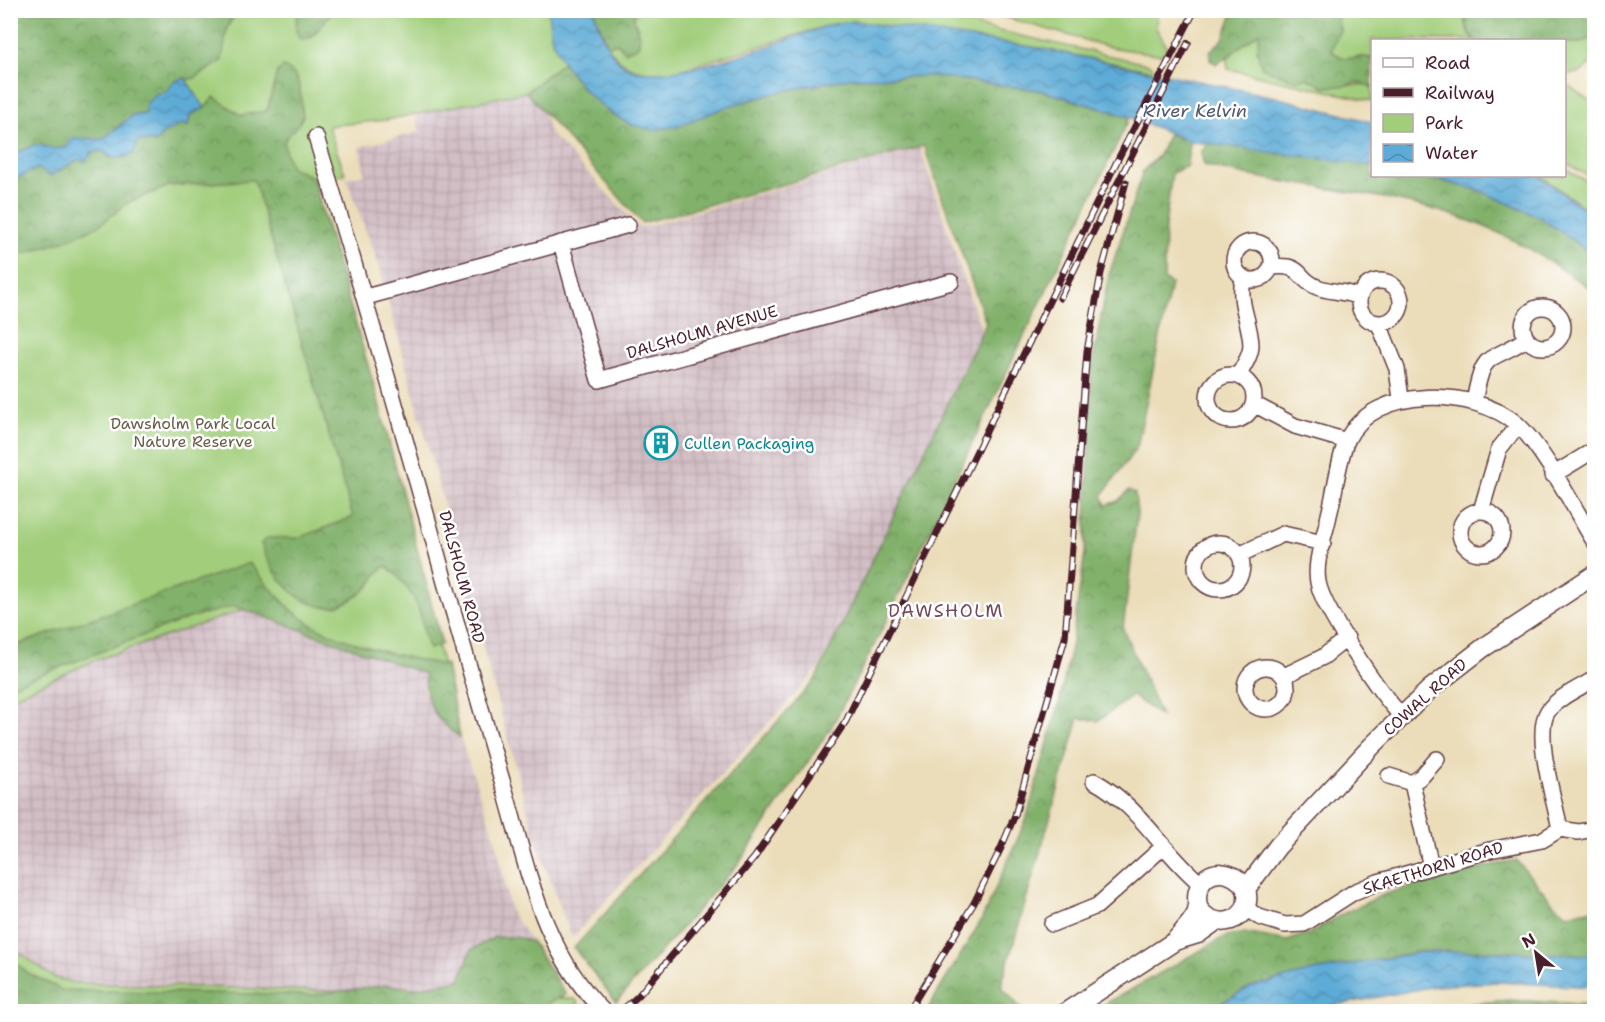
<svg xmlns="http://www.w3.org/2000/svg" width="1605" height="1022" viewBox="0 0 1605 1022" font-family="'Shantell Sans',sans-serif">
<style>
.industrial{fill:url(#industrial-grid)}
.green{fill:#a2ce7b;stroke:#767653;stroke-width:1.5}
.forest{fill:url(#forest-crowns);stroke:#66684b;stroke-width:1.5}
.water{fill:url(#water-waves);stroke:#546681;stroke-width:1.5}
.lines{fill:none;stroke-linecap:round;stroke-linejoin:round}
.minor-casing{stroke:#623c40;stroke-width:18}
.tertiary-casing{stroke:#623c40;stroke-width:21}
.minor{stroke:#fff;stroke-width:15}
.tertiary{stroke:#fff;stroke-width:18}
.rail-casing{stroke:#4a1f2b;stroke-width:7}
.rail{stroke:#fff;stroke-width:4.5;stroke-dasharray:14;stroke-linecap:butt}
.labels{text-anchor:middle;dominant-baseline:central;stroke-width:5;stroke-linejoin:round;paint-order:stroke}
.street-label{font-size:16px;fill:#4a1f2b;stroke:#fff}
.park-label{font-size:16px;fill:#695c47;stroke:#fff}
.culture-label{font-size:16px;fill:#0d838f;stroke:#fff;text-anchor:start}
.water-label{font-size:18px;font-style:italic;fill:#525770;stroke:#fff}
.neighbourhood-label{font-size:18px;letter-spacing:1.5px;fill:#75495a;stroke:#fff}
</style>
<defs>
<pattern id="industrial-grid" width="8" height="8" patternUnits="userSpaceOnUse" patternTransform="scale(1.5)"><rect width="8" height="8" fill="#d2bec5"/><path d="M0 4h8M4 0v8" fill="none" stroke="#b6a3a9"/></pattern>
<pattern id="forest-crowns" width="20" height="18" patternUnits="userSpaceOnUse" patternTransform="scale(1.5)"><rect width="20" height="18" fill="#81b16b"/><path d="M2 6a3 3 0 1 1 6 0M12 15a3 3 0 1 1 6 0" fill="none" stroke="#6c8f58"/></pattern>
<pattern id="water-waves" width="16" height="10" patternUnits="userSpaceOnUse" patternTransform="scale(1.5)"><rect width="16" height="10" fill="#5dacd7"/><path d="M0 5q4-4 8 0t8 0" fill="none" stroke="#4f8baf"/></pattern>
</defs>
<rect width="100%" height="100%" fill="#fff"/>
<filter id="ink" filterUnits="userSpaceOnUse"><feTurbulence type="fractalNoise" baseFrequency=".0167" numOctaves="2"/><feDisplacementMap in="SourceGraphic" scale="12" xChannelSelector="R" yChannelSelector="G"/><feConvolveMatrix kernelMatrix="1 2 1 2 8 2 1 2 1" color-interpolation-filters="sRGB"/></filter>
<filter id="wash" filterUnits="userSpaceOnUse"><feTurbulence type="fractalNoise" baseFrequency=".008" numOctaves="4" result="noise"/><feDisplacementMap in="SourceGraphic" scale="24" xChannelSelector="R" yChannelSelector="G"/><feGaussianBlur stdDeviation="1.35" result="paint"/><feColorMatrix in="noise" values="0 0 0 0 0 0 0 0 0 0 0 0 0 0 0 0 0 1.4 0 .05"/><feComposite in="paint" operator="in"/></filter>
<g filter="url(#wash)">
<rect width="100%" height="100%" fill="#ebddb9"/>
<path class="industrial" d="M526,92L542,108L550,133L640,228L920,148L984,339L936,453L818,669L572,938L537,845L378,263L346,178L365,174L359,147L420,132L415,114Z
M234,606L425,674L424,690L446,728L460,737L497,844L510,911L532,942L516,937H495L471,950L460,980L414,988L386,985L314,995L62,990L11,958L10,686Z"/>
<path class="green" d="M934,10L977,26L1152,65L1153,71L1039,48L854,21L833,24L672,72C644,74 624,72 608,46L614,42L622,46L638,27L633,19L634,13L640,11Z
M11,11H548L552,40L563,62L526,92L386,120L328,126L345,174L314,180L445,673L290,622L272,600L93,661L11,698Z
M983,11H1158L1156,28L1167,47L1162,55L1109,47Z
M1336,11H1374L1379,15H1397L1404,11H1463L1468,33L1474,40H1372V59C1357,52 1348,66 1331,50L1340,30Z
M1261,31L1257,51L1298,80L1307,78C1329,92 1350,80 1372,87V101L1228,69L1227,60L1236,49Z
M1594,37V61L1580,73L1565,74L1564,42L1581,43Z
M1565,83L1594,104V180L1565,162Z
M1565,168L1594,186V214L1541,176H1564Z
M10,946L55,978L76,983L575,999L579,1004L568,1012L11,1011Z"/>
<path class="forest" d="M10,11H237L227,28L222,61L195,78L175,81L146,114L133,115L103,139L72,138L68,147L53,149L36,144L11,156Z
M297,11V10L333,11L312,37L300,40L296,30Z
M594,11H640L634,13C632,25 643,33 638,46L625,52L617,43L608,46Z
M1234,11H1336L1340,30L1331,50C1348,66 1357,52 1372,59V87L1356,82L1344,86L1325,87L1307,78L1298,80L1288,78L1262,68L1257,50L1260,32L1217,64L1210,60V51L1223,39Z
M1463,11H1594V37L1581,43L1474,40L1469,33Z
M563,62L585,91L732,105L783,91L850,78L933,76L1039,90L1130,117L884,626L831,728L738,864L616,1002L574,948L815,680L986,323L924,146L642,223L526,92Z
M283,67C303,73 300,98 303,116C291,142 275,129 291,167L312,177L376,392L442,644L429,649C422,635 423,621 418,607C411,590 400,577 386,566C374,572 375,582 366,589C359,595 346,604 338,606C301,614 270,573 261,543L268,538H298L353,517L254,180L169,186L129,202L98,226L64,241L25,253L11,252L10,182L39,168L49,176L77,160L86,161L92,152L103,151L111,158L138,139L161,135L181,124L188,126L190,115L205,108L214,97L241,115L267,111L277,72Z
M1169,134L1189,141L1187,166L1172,173L1165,226L1164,279L1171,284L1137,447L1102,496L1106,505L1118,501L1129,490L1135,494L1137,514L1123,629L1161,716L1132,696L1098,721L1079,718L1001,986L1023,1011L1008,1006L998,1011L926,1012L981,921L1026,820L1059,704L1071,647L1085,553L1092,366L1100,322L1109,275L1143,171L1159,155Z
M1208,143L1353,162L1372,166V176H1425L1480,191L1540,217L1594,255V291C1554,264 1514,236 1467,220C1383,189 1290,189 1204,165L1201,153Z
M249,563C266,582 284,606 305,620C337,642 407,659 446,665L460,737C435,721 425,703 425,674L234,606L189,618L11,686V647Z
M1516,860L1556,906L1568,914L1594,909V955L1422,952L1313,971L1250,987L1207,1011L1091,1012L1226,936L1246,933L1287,941L1315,931L1340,915L1385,894L1461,872Z
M495,937H516L532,942L566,995L528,1012L11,1011V958L26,972L62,990L314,995L386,985L414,988L460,980L471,950Z
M1509,1000L1594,1005V1011H1398Z"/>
<path class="water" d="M548,11H594C599,29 608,55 625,66C663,90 790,37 833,24L854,21L1039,48L1275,97L1372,122V166L1189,141L1130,117L1039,90L933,76L850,78L783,91L732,105L677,126L654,130L632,125L611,114L585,91L563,62L552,40Z
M185,78L205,108L190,115L188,126L181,124L161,135L156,143L138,140L134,153C121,160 115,161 103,151L92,152L86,161L77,160L50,176L38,168L11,182V156L36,144L53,149L67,147L71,138L103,139L133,115L146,114L145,105L157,93H165L175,81Z
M1425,176H1539L1594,216V255L1539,217L1480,191Z
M1479,951L1594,955V987L1497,982L1435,986L1306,1011H1207L1250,987L1313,971L1422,952Z"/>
</g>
<g filter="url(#ink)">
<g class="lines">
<defs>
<path id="minor" d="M316,137C362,288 406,440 448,593C467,660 486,727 506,794C529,874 543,951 604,1012
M1234 261a19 19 0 1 1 38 0a19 19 0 1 1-38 0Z
M561,243L599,380L951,282
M1272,267C1305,264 1295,278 1317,287C1329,292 1345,291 1359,297
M1359 302a21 21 0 1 1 42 0a21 21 0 1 1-42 0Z
M366,297L628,225
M1523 327a20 20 0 1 1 40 0a20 20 0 1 1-40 0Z
M1379,324L1397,369L1401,399
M1208 398a23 23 0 1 1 46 0a23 23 0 1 1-46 0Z
M1238,376C1243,367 1251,356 1251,345C1250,320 1238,305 1243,278
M1474,402C1484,348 1487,365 1526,339
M1254,404L1295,426L1347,441
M1553,475L1594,450
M1481,511L1499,449L1518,425
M1460 532a21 21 0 1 1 42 0a21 21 0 1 1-42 0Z
M1196 566a23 23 0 1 1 46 0a23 23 0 1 1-46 0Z
M1239,555L1283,534L1323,543
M1245 688a21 21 0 1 1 42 0a21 21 0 1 1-42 0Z
M1284,676L1323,657L1347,638
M1402,716C1382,697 1322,608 1318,582C1314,561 1325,536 1329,515C1335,493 1338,460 1347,440C1374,384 1475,388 1517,424C1543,447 1575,510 1594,541
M1389,776L1412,783
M1094,781C1139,805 1162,852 1201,884
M1560,829C1555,802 1533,733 1548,711C1558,697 1580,688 1594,679
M1431,867L1412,783L1422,776L1437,759
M1245,908L1259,917L1285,925L1304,924L1354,892L1378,882L1490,850L1542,840L1560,829L1578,832L1594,829
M1052,924L1097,906L1163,847"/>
<path id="tertiary" d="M1246,889L1278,846L1371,747L1430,689L1483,648L1594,575
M1175,941C1182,932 1191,924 1196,914C1200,906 1195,899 1198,891C1205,866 1235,869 1246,889C1255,921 1214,934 1198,907
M1066,1012L1175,941L1198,934L1215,922"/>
</defs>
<use href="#minor" class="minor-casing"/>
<use href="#tertiary" class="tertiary-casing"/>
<use href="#minor" class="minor"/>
<use href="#tertiary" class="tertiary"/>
<defs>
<path id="rail" d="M1060,298L1188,43
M620,1012L638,996L755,857L846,721L1119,157L1195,10
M908,1012L974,903L1001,848L1015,815L1065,638L1087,351L1101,273L1126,182"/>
</defs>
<use href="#rail" class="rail-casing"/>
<use href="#rail" class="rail"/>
</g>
</g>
<defs>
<symbol id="building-ring" viewBox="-11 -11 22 22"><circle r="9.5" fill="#fff" stroke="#0f9aa8" stroke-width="1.5"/><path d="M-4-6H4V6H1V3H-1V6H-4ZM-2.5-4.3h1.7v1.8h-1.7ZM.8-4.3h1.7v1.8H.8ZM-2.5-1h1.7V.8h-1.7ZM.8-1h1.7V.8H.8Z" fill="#0f9aa8"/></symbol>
</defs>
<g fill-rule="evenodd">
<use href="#building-ring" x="642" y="424" width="38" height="38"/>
</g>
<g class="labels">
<g class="street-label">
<text transform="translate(702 332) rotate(-16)">DALSHOLM AVENUE</text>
<text transform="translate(462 577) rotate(75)">DALSHOLM ROAD</text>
<text transform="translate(1425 697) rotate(-42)">COWAL ROAD</text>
<text transform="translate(1433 868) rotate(-17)">SKAETHORN ROAD</text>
</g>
<g class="park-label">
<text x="193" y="423">Dawsholm Park Local<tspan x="193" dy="18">Nature Reserve</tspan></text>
</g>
<g class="culture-label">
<text x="684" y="443">Cullen Packaging</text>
</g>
<g class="water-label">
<text x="1195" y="111">River Kelvin</text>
</g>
<g class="neighbourhood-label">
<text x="946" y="611">DAWSHOLM</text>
</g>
</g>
<rect width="1605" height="1022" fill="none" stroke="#fff" stroke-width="36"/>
<rect x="1371" y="39" width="195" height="138" fill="#ffffff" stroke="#b7a5aa" stroke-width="1.5"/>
<rect x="1383" y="58" width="30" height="9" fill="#ffffff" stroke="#b7a5aa" stroke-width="1.5"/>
<text x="1425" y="69" font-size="18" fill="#4a1f2b">Road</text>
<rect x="1383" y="88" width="30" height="9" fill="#4a1f2b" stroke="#b7a5aa" stroke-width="1.5"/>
<text x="1425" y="99" font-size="18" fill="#4a1f2b">Railway</text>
<rect x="1383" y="114" width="30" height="18" fill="#a2ce7b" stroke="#b7a5aa" stroke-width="1.5"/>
<text x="1425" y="129" font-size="18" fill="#4a1f2b">Park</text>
<rect x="1383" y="144" width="30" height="18" fill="url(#water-waves)" stroke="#b7a5aa" stroke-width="1.5"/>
<text x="1425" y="159" font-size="18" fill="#4a1f2b">Water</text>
<g transform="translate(1536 953) rotate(330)" stroke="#ffffff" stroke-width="4.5" paint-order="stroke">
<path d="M0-4.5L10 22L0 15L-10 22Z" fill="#4a1f2b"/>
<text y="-9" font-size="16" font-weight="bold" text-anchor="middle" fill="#4a1f2b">N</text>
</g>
</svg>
